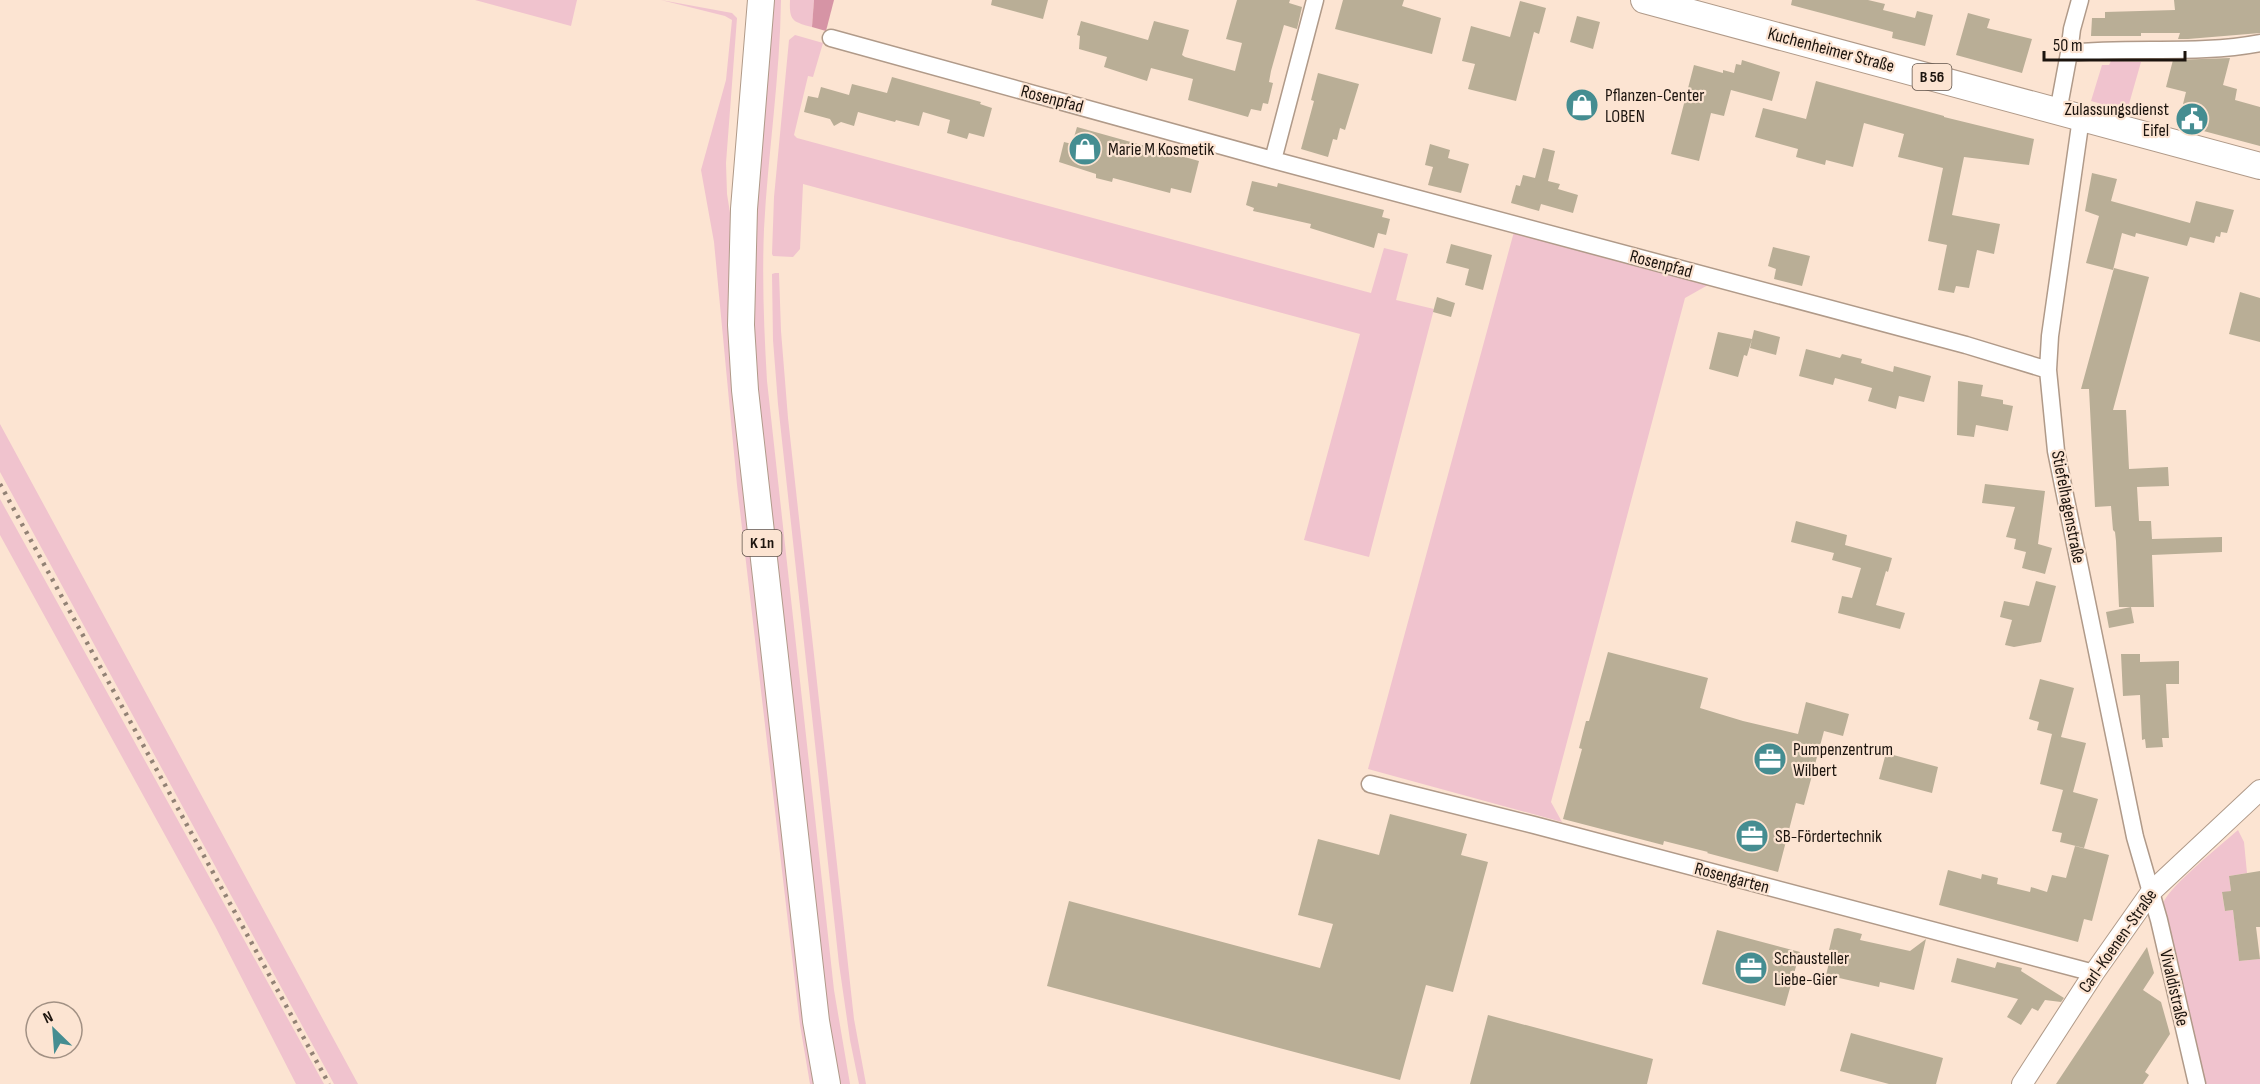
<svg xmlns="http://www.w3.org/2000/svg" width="2260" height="1084" viewBox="0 0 2260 1084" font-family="'Sofia Sans Condensed',sans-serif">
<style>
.green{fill:#f0c3ce}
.forest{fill:#d694a5}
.building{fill:#b9ae96}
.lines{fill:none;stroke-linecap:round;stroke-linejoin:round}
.minor-casing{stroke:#b09a89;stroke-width:19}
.tertiary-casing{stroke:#b09a89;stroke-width:22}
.primary-casing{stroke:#b09a89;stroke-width:28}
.minor{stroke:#fff;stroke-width:16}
.tertiary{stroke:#fff;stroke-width:20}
.primary{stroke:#fff;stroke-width:26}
.rail{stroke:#928275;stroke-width:4.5;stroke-dasharray:3 6;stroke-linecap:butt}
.labels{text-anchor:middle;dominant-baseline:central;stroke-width:4.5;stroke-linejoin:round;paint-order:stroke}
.shield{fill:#fce4d2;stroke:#5f5249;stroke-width:1.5}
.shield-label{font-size:16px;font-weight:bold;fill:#1c140e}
.street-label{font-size:18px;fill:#1c140e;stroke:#fce4d2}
.poi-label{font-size:18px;fill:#1c140e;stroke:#fce4d2;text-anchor:start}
</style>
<rect width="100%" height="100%" fill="#fce4d2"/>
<path class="green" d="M475,0H577L571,26Z
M661,0L732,13L737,18L726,163L727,194L731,219L816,1084H810L800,1025L737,485L714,242L701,170L726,80L732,20L725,16Z
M770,0H781C780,77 768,153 764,229C762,280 764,330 767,381L834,990L850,1084H839L832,1054L759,415L754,349L752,264Z
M790,0H814L812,27C793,22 789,21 790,0Z
M795,35L823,43L813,77L808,76L794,135L797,138L1371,293L1384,248L1408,254L1396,300L1434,309L1369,557L1304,540L1360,334L803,184L800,249L793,257L773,256L772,254L774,197L789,40Z
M2111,61L2141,62L2127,111L2091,101L2102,65H2109Z
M1515,228L1708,285L1685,298L1551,802L1562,822L1368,769Z
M775,273H779L781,331L788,418L854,1019L866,1084H859L850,1040L839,964L778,404L773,340L772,274Z
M0,424L358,1084H334L0,472Z
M0,499L324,1084H296L215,926L0,535Z
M2238,830L2244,842L2247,873L2229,876L2231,891L2222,893L2225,911L2233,910L2239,961L2260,959V1084H2205L2163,903C2171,885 2221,845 2238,830Z"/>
<path class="forest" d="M814,0H834L826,31L812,27Z"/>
<path class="building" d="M992,0H1048L1043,19L991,5Z
M1237,0H1290L1289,3L1302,7L1297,29L1284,25L1271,71L1269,82L1273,83L1268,104L1263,103L1261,111L1251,109L1248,117L1188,100L1193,79L1151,68L1147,81L1104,67L1107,57L1079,49L1080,36L1077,35L1081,21L1148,40L1154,21L1189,30L1182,55L1185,57L1235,71L1242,43L1226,39Z
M1343,0H1404L1402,6L1441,18L1432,54L1335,29Z
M1792,0H1868L1885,4L1883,10L1915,18L1917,11L1933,15L1925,46L1892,38L1893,32L1791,5Z
M2174,0H2260V33L2188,39H2178L2180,33H2141V36H2091L2092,18H2105V12L2175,10Z
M1520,1L1546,8L1539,34L1534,32L1516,101L1468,89L1475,64L1462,61L1471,26L1510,37Z
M1968,13L1990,19L1987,28L2032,39L2022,73L1956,55Z
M1577,16L1600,22L1593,49L1570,42Z
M2230,58L2223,85L2237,89L2235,100L2260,107V146L2181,125L2186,105L2183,104L2186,92L2166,87L2173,60Z
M1742,60L1780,72L1772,101L1731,90L1724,116L1711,113L1699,161L1671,154L1694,65L1723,73V70L1734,73L1736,64L1741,65Z
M1318,73L1359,84L1345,130L1340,128L1337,140L1333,139L1328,157L1301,149L1314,101L1311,100Z
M892,77L981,102L980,104L992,108L984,137L969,133L967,139L947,133L950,120L923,112L919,126L896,120L895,122L858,112L854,126L841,122L834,126L830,119L804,112L808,96L818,98L821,87L849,95L852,84L887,93Z
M1816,81L1944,116V117L2034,139L2029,165L1964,157L1952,215L2000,224L1994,254L1977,250L1969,288L1956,286L1954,293L1938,290L1947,245L1928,241L1943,168L1898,157L1904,134L1864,123L1853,167L1826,160L1825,165L1796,157L1798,149L1755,137L1763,108L1806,119Z
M1077,127L1199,161L1191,193L1171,188L1170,193L1113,178L1112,182L1096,178V174L1059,162L1064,142L1072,144Z
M1430,144L1450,150L1448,158L1469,164L1461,193L1428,185L1433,167L1425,165Z
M1543,148L1555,151L1548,181L1560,184L1558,189L1578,195L1573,213L1541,204L1539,211L1511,203L1516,185L1520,186L1523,175L1535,178Z
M2092,173L2117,179L2111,201L2190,223L2196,201L2234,210L2227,233L2221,232L2220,237L2216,236L2214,243L2190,237L2187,246L2136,233L2135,237L2122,233L2113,270L2086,263L2099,216L2085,211Z
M1252,181L1277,187L1278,183L1384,210L1382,217L1390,219L1386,235L1378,233L1374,248L1310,228L1311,224L1253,211L1254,208L1246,205Z
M1451,244L1492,255L1483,290L1465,285L1469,269L1446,263Z
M1773,247L1810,256L1802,286L1774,279L1776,269L1768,266Z
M2114,268L2149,277L2113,410H2126L2129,469L2168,467L2169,486L2137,487L2139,521H2151L2152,539L2222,537V552L2152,555L2154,607H2119L2116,541L2115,532L2113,530L2111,506L2095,507L2089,389H2081Z
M2240,292L2260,298V342L2229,334Z
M1437,297L1455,303L1451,317L1433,312Z
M1754,330L1780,337L1776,355L1750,348Z
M1718,332L1752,339L1747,356L1744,355L1738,377L1709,369Z
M1806,349L1840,358L1842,354L1862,359L1861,363L1893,372L1894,366L1931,376L1924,402L1899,396L1896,409L1868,401L1872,388L1835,378L1833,385L1799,376Z
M1958,381L1983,385L1981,396L2003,400V404L2013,406L2008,431L1976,425L1974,437L1957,435Z
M1985,484L2045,491L2038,544L2052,548L2045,574L2022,568L2026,552L2014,549L2016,539L2006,537L2015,507L1982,503Z
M1796,521L1847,535L1845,545L1892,558L1888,572L1886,571L1876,605L1905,613L1900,629L1838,613L1842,596L1852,598L1861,568L1832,560L1834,553L1791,542Z
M2036,581L2056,586L2041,642L2014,647L2005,645L2012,620L2000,617L2004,601L2029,606Z
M2131,607L2134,623L2109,628L2106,612Z
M1608,652L1708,678L1700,708L1743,721L1798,734L1806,702L1849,714L1843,736L1824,731L1804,805L1796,803L1778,872L1707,853L1708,852L1664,841L1663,845L1563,819L1582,749L1579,748L1586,721H1589Z
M2121,654H2140V662L2179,661V684H2166L2169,738H2162L2163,747L2146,748L2145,739L2142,740L2140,695L2123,696Z
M2040,679L2074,688L2061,737L2086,743L2073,792L2098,799L2084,848L2060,842L2062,833L2052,831L2063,790L2040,784L2052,734L2037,730L2039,722L2029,719Z
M1886,753L1938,767L1932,793L1879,779Z
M1390,814L1467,834L1461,855L1488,862L1453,992L1426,985L1400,1080L1047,986L1069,901L1320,968L1333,924L1298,915L1318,839L1379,855Z
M2075,846L2109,855L2092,921L2084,919L2078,942L1939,905L1948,870L1981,879L1982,874L1998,878L1997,884L2030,892L2031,887L2047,892L2052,875L2066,878Z
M2260,871V927H2256L2260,959L2239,961L2233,910L2225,911L2222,892L2231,891L2229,876Z
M1838,928L1862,934L1860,940L1910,951L1926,939L1914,990L1880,982L1879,987L1826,975L1832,951L1829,950L1834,929Z
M1717,930L1800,952L1785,1006L1702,984Z
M2147,947L2154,973L2143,990L2161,1002L2170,1034L2145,1072L2149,1075L2143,1084H2056Z
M1957,958L1995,968L1997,962L2022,968L2021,971L2064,998L2061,1002L2045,1000L2038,1011L2032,1008L2021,1025L2007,1017L2018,999L1951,982Z
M1488,1015L1653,1059L1647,1084H1470Z
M1851,1033L1943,1058L1936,1084H1889L1840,1071Z"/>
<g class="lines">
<defs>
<path id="minor" d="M831,38L1273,160L1966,345L2048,370
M2069,53L2072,29L2080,0
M2058,112L2069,53C2132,46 2197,55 2260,43
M2081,118L2050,336L2048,370L2056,451L2135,837L2159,920L2197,1084
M1273,160L1315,0
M1370,784L1534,825L2094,973"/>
<path id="tertiary" d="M2022,1084L2094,973L2151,892L2260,790"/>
<path id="primary" d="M761,0L744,209L741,325L745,390L785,746L816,1021L827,1084
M1644,0L2260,166"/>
</defs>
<use href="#minor" class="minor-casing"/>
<use href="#tertiary" class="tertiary-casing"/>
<use href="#primary" class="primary-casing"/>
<use href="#minor" class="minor"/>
<use href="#tertiary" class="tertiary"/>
<use href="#primary" class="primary"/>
<path class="rail" d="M0,484L329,1084"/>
</g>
<defs>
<symbol id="shop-disc" viewBox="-11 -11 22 22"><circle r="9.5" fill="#458d91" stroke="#fce4d2"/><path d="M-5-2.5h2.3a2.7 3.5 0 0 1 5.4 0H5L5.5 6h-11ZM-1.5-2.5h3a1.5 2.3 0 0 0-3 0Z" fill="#fff"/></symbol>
<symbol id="civic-disc" viewBox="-11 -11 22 22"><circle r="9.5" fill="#458d91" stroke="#fce4d2"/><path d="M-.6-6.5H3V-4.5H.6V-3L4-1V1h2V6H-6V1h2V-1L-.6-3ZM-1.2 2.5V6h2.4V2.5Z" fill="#fff"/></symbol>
<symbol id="office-disc" viewBox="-11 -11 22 22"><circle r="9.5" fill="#458d91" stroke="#fce4d2"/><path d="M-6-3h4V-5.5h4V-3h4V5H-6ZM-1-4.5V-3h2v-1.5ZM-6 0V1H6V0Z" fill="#fff"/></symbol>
</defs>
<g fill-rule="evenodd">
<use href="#shop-disc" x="1563" y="86" width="38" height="38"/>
<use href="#civic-disc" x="2173" y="100" width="38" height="38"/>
<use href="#shop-disc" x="1066" y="130" width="38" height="38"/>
<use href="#office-disc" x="1751" y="740" width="38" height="38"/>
<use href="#office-disc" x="1733" y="817" width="38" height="38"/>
<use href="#office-disc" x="1732" y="949" width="38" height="38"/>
</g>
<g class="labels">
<g class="shield">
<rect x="1912.5" y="64" width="39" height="26" rx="4.5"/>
<rect x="742.5" y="530" width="39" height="26" rx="4.5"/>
</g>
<g class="shield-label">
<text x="1932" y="77">B 56</text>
<text x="762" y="543">K 1n</text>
</g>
<g class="street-label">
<text transform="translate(1831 50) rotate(15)">Kuchenheimer Straße</text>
<text transform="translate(1052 99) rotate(15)">Rosenpfad</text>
<text transform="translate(1661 264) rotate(15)">Rosenpfad</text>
<text transform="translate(2068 507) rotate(79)">Stiefelhagenstraße</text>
<text transform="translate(1732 878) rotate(15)">Rosengarten</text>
<text transform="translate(2118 941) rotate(-55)">Carl-Koenen-Straße</text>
<text transform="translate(2174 988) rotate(77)">Vivaldistraße</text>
</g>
<g class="poi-label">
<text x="1605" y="95">Pflanzen-Center<tspan x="1605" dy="21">LOBEN</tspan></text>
<text x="2169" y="109" text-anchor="end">Zulassungsdienst<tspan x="2169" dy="21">Eifel</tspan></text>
<text x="1108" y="149">Marie M Kosmetik</text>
<text x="1793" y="749">Pumpenzentrum<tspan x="1793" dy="21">Wilbert</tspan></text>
<text x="1775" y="836">SB-Fördertechnik</text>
<text x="1774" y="958">Schausteller<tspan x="1774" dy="21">Liebe-Gier</tspan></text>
</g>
</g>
<g transform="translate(54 1030) rotate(335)"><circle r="28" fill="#fce4d2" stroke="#a29184" stroke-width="1.5"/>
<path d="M0-4.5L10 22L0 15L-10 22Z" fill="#458d91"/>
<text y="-9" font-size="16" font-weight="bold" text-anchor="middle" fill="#1c140e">N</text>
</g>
<path d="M2044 51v9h141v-9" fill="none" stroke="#1c140e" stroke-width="3"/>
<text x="2053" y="51" font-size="18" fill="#1c140e" stroke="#fce4d2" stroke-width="4.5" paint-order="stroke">50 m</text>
</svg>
